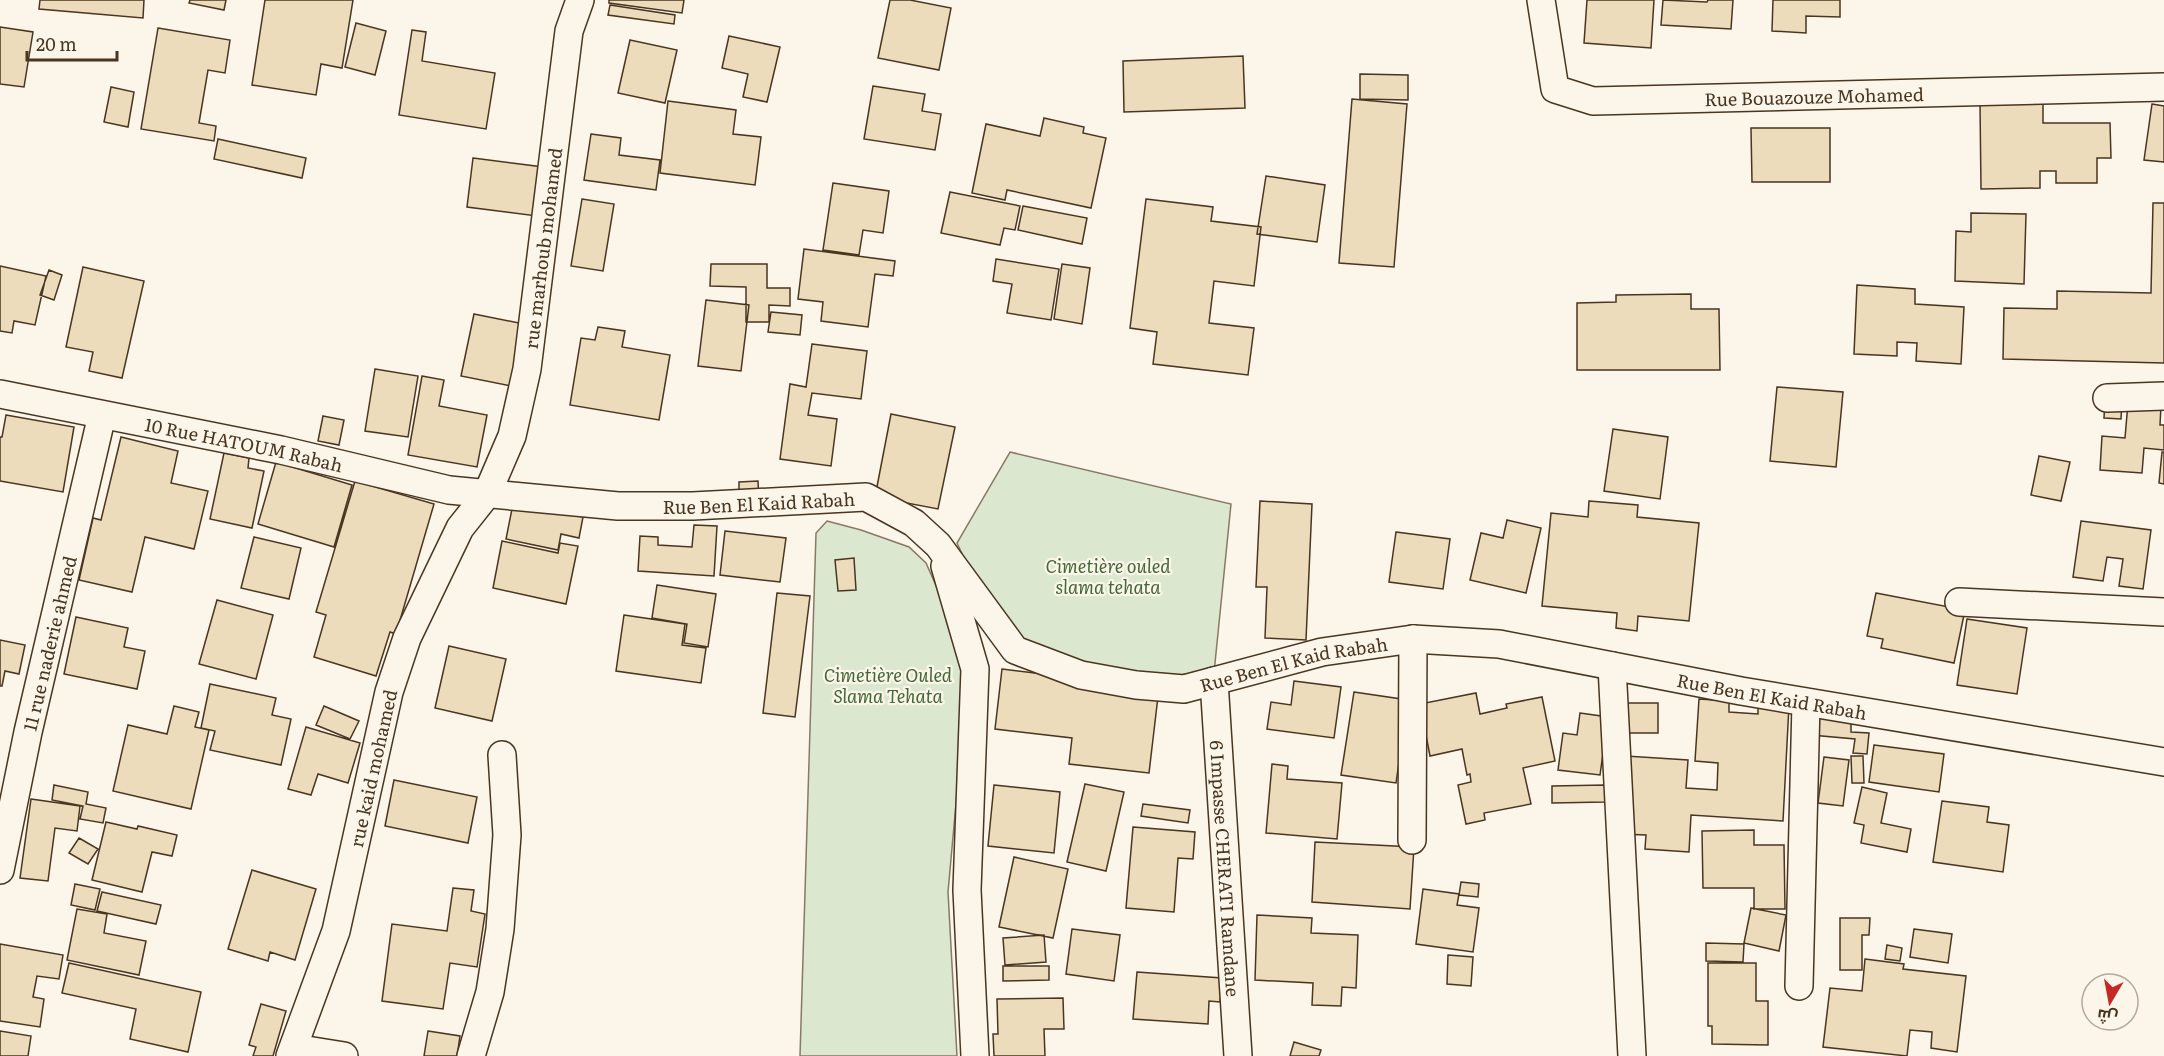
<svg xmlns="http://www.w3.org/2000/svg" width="2164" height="1056" viewBox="0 0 2164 1056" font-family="Literata,Cairo,serif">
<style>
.green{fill:#dce7d0;stroke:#887966;stroke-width:1.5}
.building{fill:#ecdcbc;stroke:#4a3520;stroke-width:1.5}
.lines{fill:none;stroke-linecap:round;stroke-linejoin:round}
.minor-casing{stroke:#4a3520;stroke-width:30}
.minor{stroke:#fbf6e9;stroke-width:27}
.labels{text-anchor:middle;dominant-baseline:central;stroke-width:4.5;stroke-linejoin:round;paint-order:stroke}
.street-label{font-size:18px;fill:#4a3520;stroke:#fbf6e9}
.park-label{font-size:18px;font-style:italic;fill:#436837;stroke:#fbf6e9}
</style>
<rect width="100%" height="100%" fill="#fbf6e9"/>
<path class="green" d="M1010,452L1231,504L1214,673L1181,683L1080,670L1019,647L986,604L957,543Z
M827,521L861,530L909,547L926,563L969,660L948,892L957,1056H800L816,533Z"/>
<path class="building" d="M40,0H144L143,18L39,9Z
M190,0H226L224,10L189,3Z
M265,0H353L342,68L321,64L316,95L252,85Z
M609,0H684L682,13L609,3Z
M890,0H910L951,8L939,70L878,58Z
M1587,0H1654L1651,48L1584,43Z
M1663,0L1707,2L1708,0H1733L1731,29L1661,25Z
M1773,0H1840V17L1806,16V33L1772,31Z
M610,5L675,15L674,24L608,15Z
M356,23L386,31L375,75L345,67Z
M0,27L33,32L24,87L0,84Z
M158,28L230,40L225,73L208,70L199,123L216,126L214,141L141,129Z
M412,30L426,32L422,61L495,73L486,129L399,115Z
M729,36L780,47L767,102L743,97L748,74L722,68Z
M630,40L677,50L665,103L618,93Z
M1243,56L1245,108L1124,112L1123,61Z
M1360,74L1408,75V100L1360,99Z
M873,86L925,94L922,111L941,114L935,150L864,139Z
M111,87L134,92L128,127L104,122Z
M1352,99L1407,104L1394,267L1339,263Z
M668,101L736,110L733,134L761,137L755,185L660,173Z
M1980,104H2043V123H2110L2111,158H2097V183H2056V171H2040V188L1981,189Z
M2152,104L2164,106V162L2144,160Z
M1044,118L1084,127L1083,133L1106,138L1091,208L1007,190L1005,200L972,193L986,124L1040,136Z
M1751,128H1830V182H1752Z
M591,134L621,138L619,155L660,160L656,190L584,180Z
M218,139L306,158L302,178L214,159Z
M473,158L543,167L537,216L467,207Z
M1266,176L1325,185L1317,242L1257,234Z
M833,183L889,191L883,233L863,230L859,255L823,250Z
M950,192L1020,206L1015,230L1004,228L1000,245L941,233Z
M582,199L614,204L603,271L571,266Z
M1146,199L1213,207L1211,221L1261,227L1254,286L1214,281L1209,323L1254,328L1248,375L1153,364L1157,332L1130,328Z
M2153,203H2164V363L2003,359L2004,308L2057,309V291L2151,293Z
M1023,206L1087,218L1082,244L1018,230Z
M1971,213L2026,214L2024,284L1955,281L1956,231L1971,232Z
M804,249L895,261L893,276L875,274L868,327L821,321L823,302L798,299Z
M996,259L1059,269L1051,320L1007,313L1012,284L993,281Z
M711,264H767V288H790V306L769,305V322H746V287L710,286Z
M1062,264L1090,268L1082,324L1054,319Z
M0,266L46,276L35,325L14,321L12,333L0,331Z
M83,267L144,281L122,378L89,371L93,352L66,347Z
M49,270L62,275L54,300L40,295Z
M1857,285L1915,289V304L1964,307L1961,364L1916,361L1917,343L1897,342V356L1854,354Z
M1691,294V309H1719L1720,370H1577V303L1616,302V295Z
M706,300L749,305L741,371L698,366Z
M771,312L802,315L800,335L768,332Z
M474,314L529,325L516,387L461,376Z
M598,327L625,331L622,347L670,355L659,420L570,405L581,338L595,340Z
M812,344L867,351L861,399L812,393L808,415L837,419L831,466L780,459L790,384L806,387Z
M375,369L418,376L408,437L365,431Z
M422,376L444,380L439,406L487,415L477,467L408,455Z
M1777,387L1843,392L1836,467L1770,461Z
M2105,399L2122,401L2121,419L2104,418Z
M2128,403L2161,406L2160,425H2164V450L2144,448L2142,473L2100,470L2102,436L2125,438Z
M891,414L955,427L938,509L875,497Z
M6,415L74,427L63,492L0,481V437H2Z
M323,416L344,420L339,445L318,441Z
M1613,429L1668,437L1660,499L1604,491Z
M121,437L178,451L171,483L208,491L194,549L145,537L132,592L79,580L93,518L101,520Z
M2162,452H2164V484L2159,483Z
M224,453L249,458L248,468L264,471L252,528L210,519Z
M2039,456L2070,462L2061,501L2031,495Z
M276,462L352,485L334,547L258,524Z
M355,481L434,504L396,634L390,632L376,676L314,657L326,615L316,612Z
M758,481L759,501L739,502V482Z
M1260,501L1312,504L1306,640L1265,638L1267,587H1256Z
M1589,501L1638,505L1637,517L1699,523L1689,621L1638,616L1637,631L1616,628L1617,613L1542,606L1551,513L1588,517Z
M513,504L583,517L579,538L561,534L558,550L506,539Z
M1507,520L1541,528L1526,593L1470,580L1481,533L1503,538Z
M2081,521L2151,530L2143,589L2119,586L2123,559L2107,557L2103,581L2073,577Z
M694,525L717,526L714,576L638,571L640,536L658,537V545L692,547Z
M725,531L786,538L780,582L720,575Z
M1396,532L1450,539L1443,589L1389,582Z
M254,537L301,548L289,599L241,588Z
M502,541L558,553L560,543L578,546L566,604L493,588Z
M854,558L856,590L838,591L835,560Z
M657,585L716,594L708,647L684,643L687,624L652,618Z
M777,593L810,596L795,717L763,713Z
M1876,593L1965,610L1954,663L1881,648L1883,639L1867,636Z
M217,600L273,615L256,679L199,664Z
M624,615L685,624L682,645L706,648L701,683L616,671Z
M76,617L128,628L124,647L145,651L137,689L64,674Z
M1967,619L2027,628L2017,694L1957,685Z
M0,640L25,645L19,674L5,671L2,686H0Z
M449,646L506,659L492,721L435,708Z
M1002,669L1159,688L1149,773L1069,764L1072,738L995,729Z
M1294,681L1341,687L1334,738L1267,729L1271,702L1291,705Z
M210,684L276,698L272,715L291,719L281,765L210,750L215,731L201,728Z
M1354,692L1408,700L1396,783L1341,775Z
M1476,693L1480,714L1507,708L1506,704L1542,697L1555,761L1523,768L1531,804L1484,813L1485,820L1466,824L1458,785L1471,782L1470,774L1467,775L1462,749L1430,756L1420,704Z
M1699,699L1729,701V712L1758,714V703L1789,705L1783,821L1691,815L1689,852L1645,849L1646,835L1621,834L1626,756L1688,760L1686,788L1717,790L1718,763L1695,761Z
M1628,703H1658V733H1628Z
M174,706L199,712L195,727L209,730L191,809L113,791L128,725L167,734Z
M324,706L359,721L350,739L316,725Z
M1813,708L1851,715V732L1869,733L1867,754L1853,753L1855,739L1811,735Z
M1580,713L1608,717L1600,775L1558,770L1563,733L1577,735Z
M306,727L360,743L348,783L318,774L311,795L288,789Z
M1874,745L1944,754L1939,792L1869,782Z
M1851,756H1863L1864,783H1852Z
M1824,757L1849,760L1843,806L1818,803Z
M1272,764L1288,766L1287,779L1342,783L1337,839L1266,833Z
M394,780L477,797L468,843L385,826Z
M1085,784L1124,792L1106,871L1067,862Z
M54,785L88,792L86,804L106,808L103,823L80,819L83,806L52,800Z
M994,785L1060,792L1054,853L988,846Z
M1605,785V802L1552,803V786Z
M1862,787L1887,793L1881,823L1911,829L1907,852L1861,843L1864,825L1854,823Z
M31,799L80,806L77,831L55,828L48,881L20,878Z
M1942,801L1989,807L1987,822L2009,825L2003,872L1933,862Z
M1143,804L1190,810L1188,823L1141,816Z
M106,822L137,829L138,826L177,835L172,856L152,852L142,892L92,880Z
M1133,827L1195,832L1193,859L1178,858L1174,912L1126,908Z
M1754,830V845H1784L1785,909H1754V888H1703L1702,831Z
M79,838L98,849L88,864L69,853Z
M1315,842L1414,847L1410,909L1312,902Z
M1014,857L1068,869L1053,938L999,927Z
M252,870L316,889L295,960L270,952L268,961L228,949Z
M1461,882L1479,884L1478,897L1459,895Z
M75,884L100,889L95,910L71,905Z
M453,888L474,890L471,911L485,914L477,967L450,963L443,1009L382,1001L392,924L447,931Z
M1423,889L1459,894L1457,905L1479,908L1473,952L1416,944Z
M102,892L161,905L156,924L97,911Z
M1751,908L1786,915L1779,951L1744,943Z
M77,909L107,914L104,933L146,941L139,975L67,960Z
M1257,915L1312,918L1311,933L1358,935L1356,988L1342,987L1341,1006L1312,1005L1313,983L1255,980Z
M1840,918H1870L1869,935H1862V970H1840Z
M1072,929L1120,935L1114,981L1066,974Z
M1914,929L1952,934L1948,963L1910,957Z
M1044,935L1046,962L1005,965L1003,938Z
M1706,943L1744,944L1743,962L1706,961Z
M0,944L63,955L59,979L37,976L33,997L44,999L40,1027L0,1021Z
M1887,945L1902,948L1900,961L1885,959Z
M1448,955L1473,957L1471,986L1447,984Z
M1865,959L1904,964L1903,969L1966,976L1957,1052L1931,1048L1932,1032L1910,1030L1907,1056L1823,1047L1830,988L1862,991Z
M69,963L201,992L188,1052L130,1039L136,1009L62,993Z
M1708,963H1756V1001H1768V1045L1712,1044V1026H1708Z
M1003,966H1049V980L1003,981Z
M1137,972L1222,978L1220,1002L1209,1001L1208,1024L1133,1019Z
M1063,998L1064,1029H1044L1045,1056H994L993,1034H998L997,999Z
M261,1004L286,1011L273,1056H253L256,1047L249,1045Z
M0,1031L31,1036L28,1056H0Z
M428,1031L460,1036L457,1056H424Z
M1294,1042L1321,1050L1319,1056H1290Z"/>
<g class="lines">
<defs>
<g id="minor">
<path id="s1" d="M1541,0L1555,89L1593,101L2164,87"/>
<path id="s2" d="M0,394L281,450L449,490L618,506H693L866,497L914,523L938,545L1015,650L1081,675L1136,685L1184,689L1322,652L1413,639L1499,644L1741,691L2164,762"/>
<path d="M2107,398L2164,396"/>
<path d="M945,566L975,669L967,890L975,1056"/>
<path d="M1959,602L2164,612"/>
<path d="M1612,666L1632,1056"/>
<path id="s3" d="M1214,681L1238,1056"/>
<path d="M1412,840L1413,639"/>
<path id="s4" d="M0,870L28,732L102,415"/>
<path d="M1799,986L1806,703"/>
<path d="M294,1048L344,1056"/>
<path id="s5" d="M290,1056L336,931L389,692L407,638L460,528L487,494L512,436L527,369L569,31L580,0"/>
<path d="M471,1056L490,992L500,929L507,835L502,755"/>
</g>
</defs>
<use href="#minor" class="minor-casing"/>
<use href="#minor" class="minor"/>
</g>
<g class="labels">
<g class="street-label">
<text stroke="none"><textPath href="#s1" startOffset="351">Rue Bouazouze Mohamed</textPath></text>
<text stroke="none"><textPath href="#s5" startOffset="854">rue marhoub mohamed</textPath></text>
<text stroke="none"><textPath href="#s2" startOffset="249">10 Rue HATOUM Rabah</textPath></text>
<text stroke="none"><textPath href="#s2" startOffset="770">Rue Ben El Kaid Rabah</textPath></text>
<text stroke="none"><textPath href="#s4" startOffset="232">11 rue naderie ahmed</textPath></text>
<text stroke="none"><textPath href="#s2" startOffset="1382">Rue Ben El Kaid Rabah</textPath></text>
<text stroke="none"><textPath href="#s2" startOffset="1868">Rue Ben El Kaid Rabah</textPath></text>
<text stroke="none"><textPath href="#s5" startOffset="300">rue kaid mohamed</textPath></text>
<text stroke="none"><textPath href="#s3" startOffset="188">6 Impasse CHERATI Ramdane</textPath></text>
</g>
<g class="park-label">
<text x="1108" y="565">Cimetière ouled<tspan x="1108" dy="21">slama tehata</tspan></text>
<text x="888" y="674">Cimetière Ouled<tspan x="888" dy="21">Slama Tehata</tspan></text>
</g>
</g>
<g transform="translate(2110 1002) rotate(190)"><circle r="28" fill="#fbf6e9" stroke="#b4a999" stroke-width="1.5"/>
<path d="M0-4.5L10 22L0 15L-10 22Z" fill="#c62828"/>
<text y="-9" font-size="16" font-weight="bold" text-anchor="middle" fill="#4a3520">ش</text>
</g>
<path d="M27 51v9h90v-9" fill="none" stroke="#4a3520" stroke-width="3"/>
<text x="36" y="51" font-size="18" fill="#4a3520" stroke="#fbf6e9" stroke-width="4.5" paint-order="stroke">20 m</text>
</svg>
